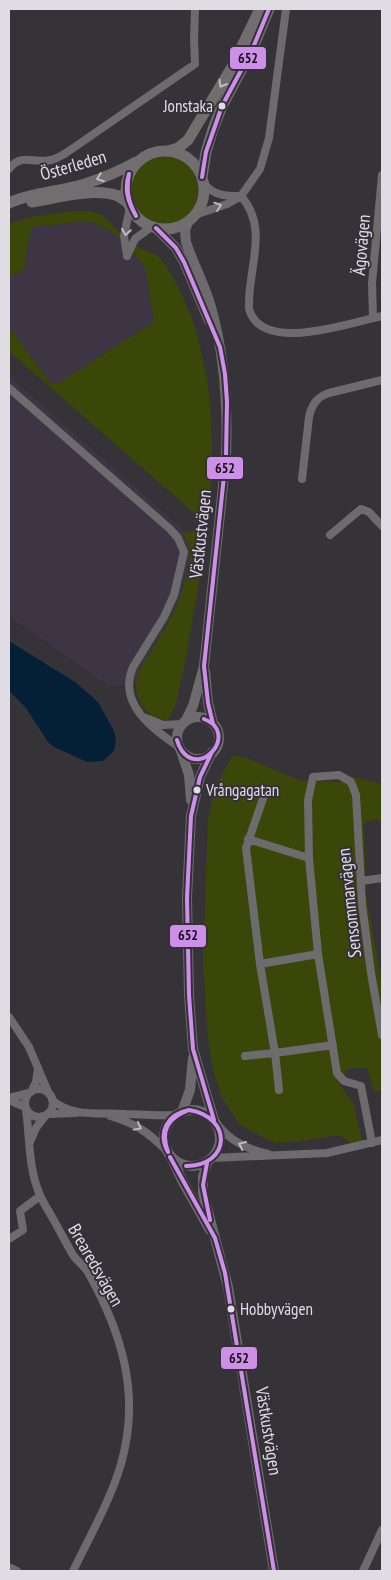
<svg xmlns="http://www.w3.org/2000/svg" width="391" height="1580" viewBox="0 0 391 1580" font-family="'PT Sans Narrow',sans-serif">
<style>
.built{fill:#3d3543}
.green{fill:#3a4708}
.water{fill:#052036}
.lines{fill:none;stroke-linecap:round;stroke-linejoin:round}
.minor{stroke:#6d6b6d;stroke-width:8}
.tertiary{stroke:#6d6b6d;stroke-width:10}
.secondary{stroke:#726e6f;stroke-width:11}
.bus-1-casing{stroke:#36303b;stroke-width:8}
.bus-1{stroke:#ce8fe9;stroke-width:4}
.oneway{stroke:#bfbbc0}
.oneway2{stroke:#bebac0}
.bus-dot{fill:#e0dce3;stroke:#36303b;stroke-width:2}
.labels{text-anchor:middle;dominant-baseline:central;stroke-width:4;stroke-linejoin:round;paint-order:stroke}
.bus-label{font-size:17px;fill:#e0dce3;stroke:#36303b;text-anchor:start}
.street-label{font-size:18px;fill:#e0dce3;stroke:#36303b}
.line-badge{stroke:#36303b;stroke-width:2}
.pale-badge-label{font-size:14px;text-anchor:middle;font-weight:bold;fill:#111}
</style>
<rect width="100%" height="100%" fill="#363338"/>
<path class="built" d="M89,221L114,233L145,267L154,322L57,384H51L9,327V277L24,269L30,227Z
M9,376L186,532L182,534L188,542L190,557L180,601L140,670L136,683L109,687L91,673L9,616Z"/>
<path class="green" d="M130 190a34 34 0 1 1 68 0a34 34 0 1 1-68 0Z
M66,212C75,212 88,210 97,213C107,216 118,233 128,240C131,243 134,246 137,247C144,251 152,252 158,256C164,262 169,271 173,278C211,341 219,444 207,515L203,521L9,351V327L51,384H57L154,322L145,267L114,233L89,221L31,227L24,269L9,277V224L32,217Z
M197,530L204,536L205,546L184,669L176,703L169,719C148,723 131,695 137,677C141,665 150,654 156,643C172,617 180,603 187,573C191,558 192,546 182,533Z
M232,756L244,757L301,781L341,782L350,776L382,784V822L377,820L364,822L366,896L382,983V1090L375,1093L367,1068H350L337,1081L354,1104L362,1142L352,1144L339,1135L295,1142L276,1143L264,1138L239,1124L222,1098L213,1070L207,1028L203,961L208,819L216,786Z"/>
<path class="water" d="M9,641L75,682L98,702L114,731L116,741L114,751L103,761L87,762L54,747L48,742L26,708L9,691Z"/>
<g class="lines">
<path class="minor" d="M9,169C22,152 34,164 51,160C56,159 61,156 66,153L195,64L194,39L195,9
M204,183C213,196 226,196 241,196C270,229 247,270 249,309C262,355 351,322 382,316
M195,215L227,204L241,196L260,169L269,138L286,9
M127,256L124,236L130,207
M127,256L135,239L151,227
M373,317L372,283L382,175
M9,388L170,529L178,538L184,552L174,595L164,617L133,667C117,704 153,729 179,747
M302,479L309,417C312,404 317,397 329,393L382,380
M330,535L361,509L369,512L382,526
M146,718L163,725L183,724
M265,793L246,848L260,964L275,1053L333,1045
M248,839L309,858
M361,881L382,878
M260,964L318,954
M9,1017L29,1047L49,1094
M245,1056L275,1053L279,1090
M25 1103a14 14 0 1 1 28 0a14 14 0 1 1-28 0Z
M31,1092L36,1082L38,1068
M9,1098L29,1093
M9,1100L25,1107
M52,1100C73,1118 100,1112 125,1114C142,1114 159,1116 176,1115
M26,1110C30,1138 28,1168 40,1195C43,1203 49,1211 53,1219C60,1231 66,1243 73,1255C77,1261 84,1266 88,1272C122,1333 141,1395 121,1464C111,1499 89,1538 73,1571
M48,1114L76,1113
M110,1116C135,1123 148,1132 167,1151
M217,1124C230,1141 247,1149 268,1154
M30,1142L36,1128L45,1116
M372,1143L361,1086L344,1081L337,1073L318,954L309,858L308,800L313,777L339,775L351,782L356,795L362,904L371,973L382,1035
M212,1158L327,1153L382,1140
M9,1239L23,1230L20,1211L40,1196
M9,1567L17,1571
M363,1571L382,1530"/>
<path class="tertiary" d="M156,228L176,248L184,262L209,321
M205,671L208,703L213,724
M177 738a21 21 0 1 1 42 0a21 21 0 1 1-42 0Z
M185,722L193,706L204,666L226,457C228,406 225,356 211,307C205,285 193,264 186,242L185,231L188,222
M181,751L189,775L191,800
M212,752L200,777L191,816L187,898L189,995L193,1049L214,1120
M164 1138a28 28 0 1 1 56 0a28 28 0 1 1-56 0Z
M182,1112L190,1090L193,1058
M171,1157L183,1182L210,1230
M207,1163L203,1177V1193L228,1287L274,1571"/>
<path class="secondary" d="M126 190a39 39 0 1 1 78 0a39 39 0 1 1-78 0Z
M168,151L178,148L188,140L232,67L260,9
M202,177L206,152L213,129L222,106L252,50L269,9
M32,202C56,198 91,188 115,195C120,196 124,200 128,203
M9,203C33,192 59,192 85,184C103,178 120,171 136,162"/>
<defs>
<path id="bus-1" d="M129,174C126,190 128,201 136,216
M129,174C124,189 128,202 136,216
M202,177L206,152L222,106L252,50L269,9
M156,228L176,248L184,262L220,347L225,374L227,402L226,457L204,666L208,703L213,724
M177,740C178,744 180,748 182,751C202,778 239,732 204,719
M212,752L200,777L191,816L187,898L189,995L193,1049L214,1120
M168,1152C157,1132 168,1114 189,1110
M168,1152C160,1130 168,1118 189,1110
M170,1157L215,1238L225,1273L274,1571
M207,1163L203,1185L210,1220
M186,1166C231,1166 233,1117 189,1110"/>
</defs>
<use href="#bus-1" class="bus-1-casing"/>
<use href="#bus-1" class="bus-1"/>
</g>
<defs><path id="oneway-chevron" d="M-2-3.5L2.5 0L-2 3.5" fill="none" stroke-width="1.6" stroke-linecap="round" stroke-linejoin="round" transform="scale(1.25)"/></defs>
<g class="oneway">
<use href="#oneway-chevron" transform="translate(222 84) rotate(120)"/>
<use href="#oneway-chevron" transform="translate(100 178) rotate(160)"/>
</g>
<g class="oneway2">
<use href="#oneway-chevron" transform="translate(218 206) rotate(-19)"/>
<use href="#oneway-chevron" transform="translate(126 232) rotate(99)"/>
<use href="#oneway-chevron" transform="translate(138 1127) rotate(29)"/>
<use href="#oneway-chevron" transform="translate(242 1145) rotate(-155)"/>
</g>
<g class="bus-dot">
<circle cx="222" cy="106" r="4.5"/>
<circle cx="197" cy="790" r="4.5"/>
<circle cx="231" cy="1309" r="4.5"/>
</g>
<g class="labels">
<g class="bus-label">
<text x="213" y="106" text-anchor="end">Jonstaka</text>
<text x="206" y="790">Vrångagatan</text>
<text x="240" y="1309">Hobbyvägen</text>
</g>
<g class="street-label">
<text transform="translate(73 165) rotate(-16)">Österleden</text>
<text transform="translate(361 245) rotate(-85)">Ägovägen</text>
<text transform="translate(200 534) rotate(-84)">Västkustvägen</text>
<text transform="translate(349 903) rotate(-96)">Sensommarvägen</text>
<text transform="translate(96 1265) rotate(60)">Brearedsvägen</text>
<text transform="translate(269 1431) rotate(81)">Västkustvägen</text>
</g>
</g>
<g class="line-badge">
<rect x="229" y="46" width="38" height="24" rx="5" fill="#ce8fe9"/>
<rect x="206" y="456" width="38" height="24" rx="5" fill="#ce8fe9"/>
<rect x="169" y="924" width="38" height="24" rx="5" fill="#ce8fe9"/>
<rect x="220" y="1346" width="38" height="24" rx="5" fill="#ce8fe9"/>
</g>
<g class="pale-badge-label">
<text x="248" y="63">652</text>
<text x="225" y="473">652</text>
<text x="188" y="940">652</text>
<text x="239" y="1363">652</text>
</g>
<rect width="391" height="1580" fill="none" stroke="#e0dce3" stroke-width="20"/>
</svg>
